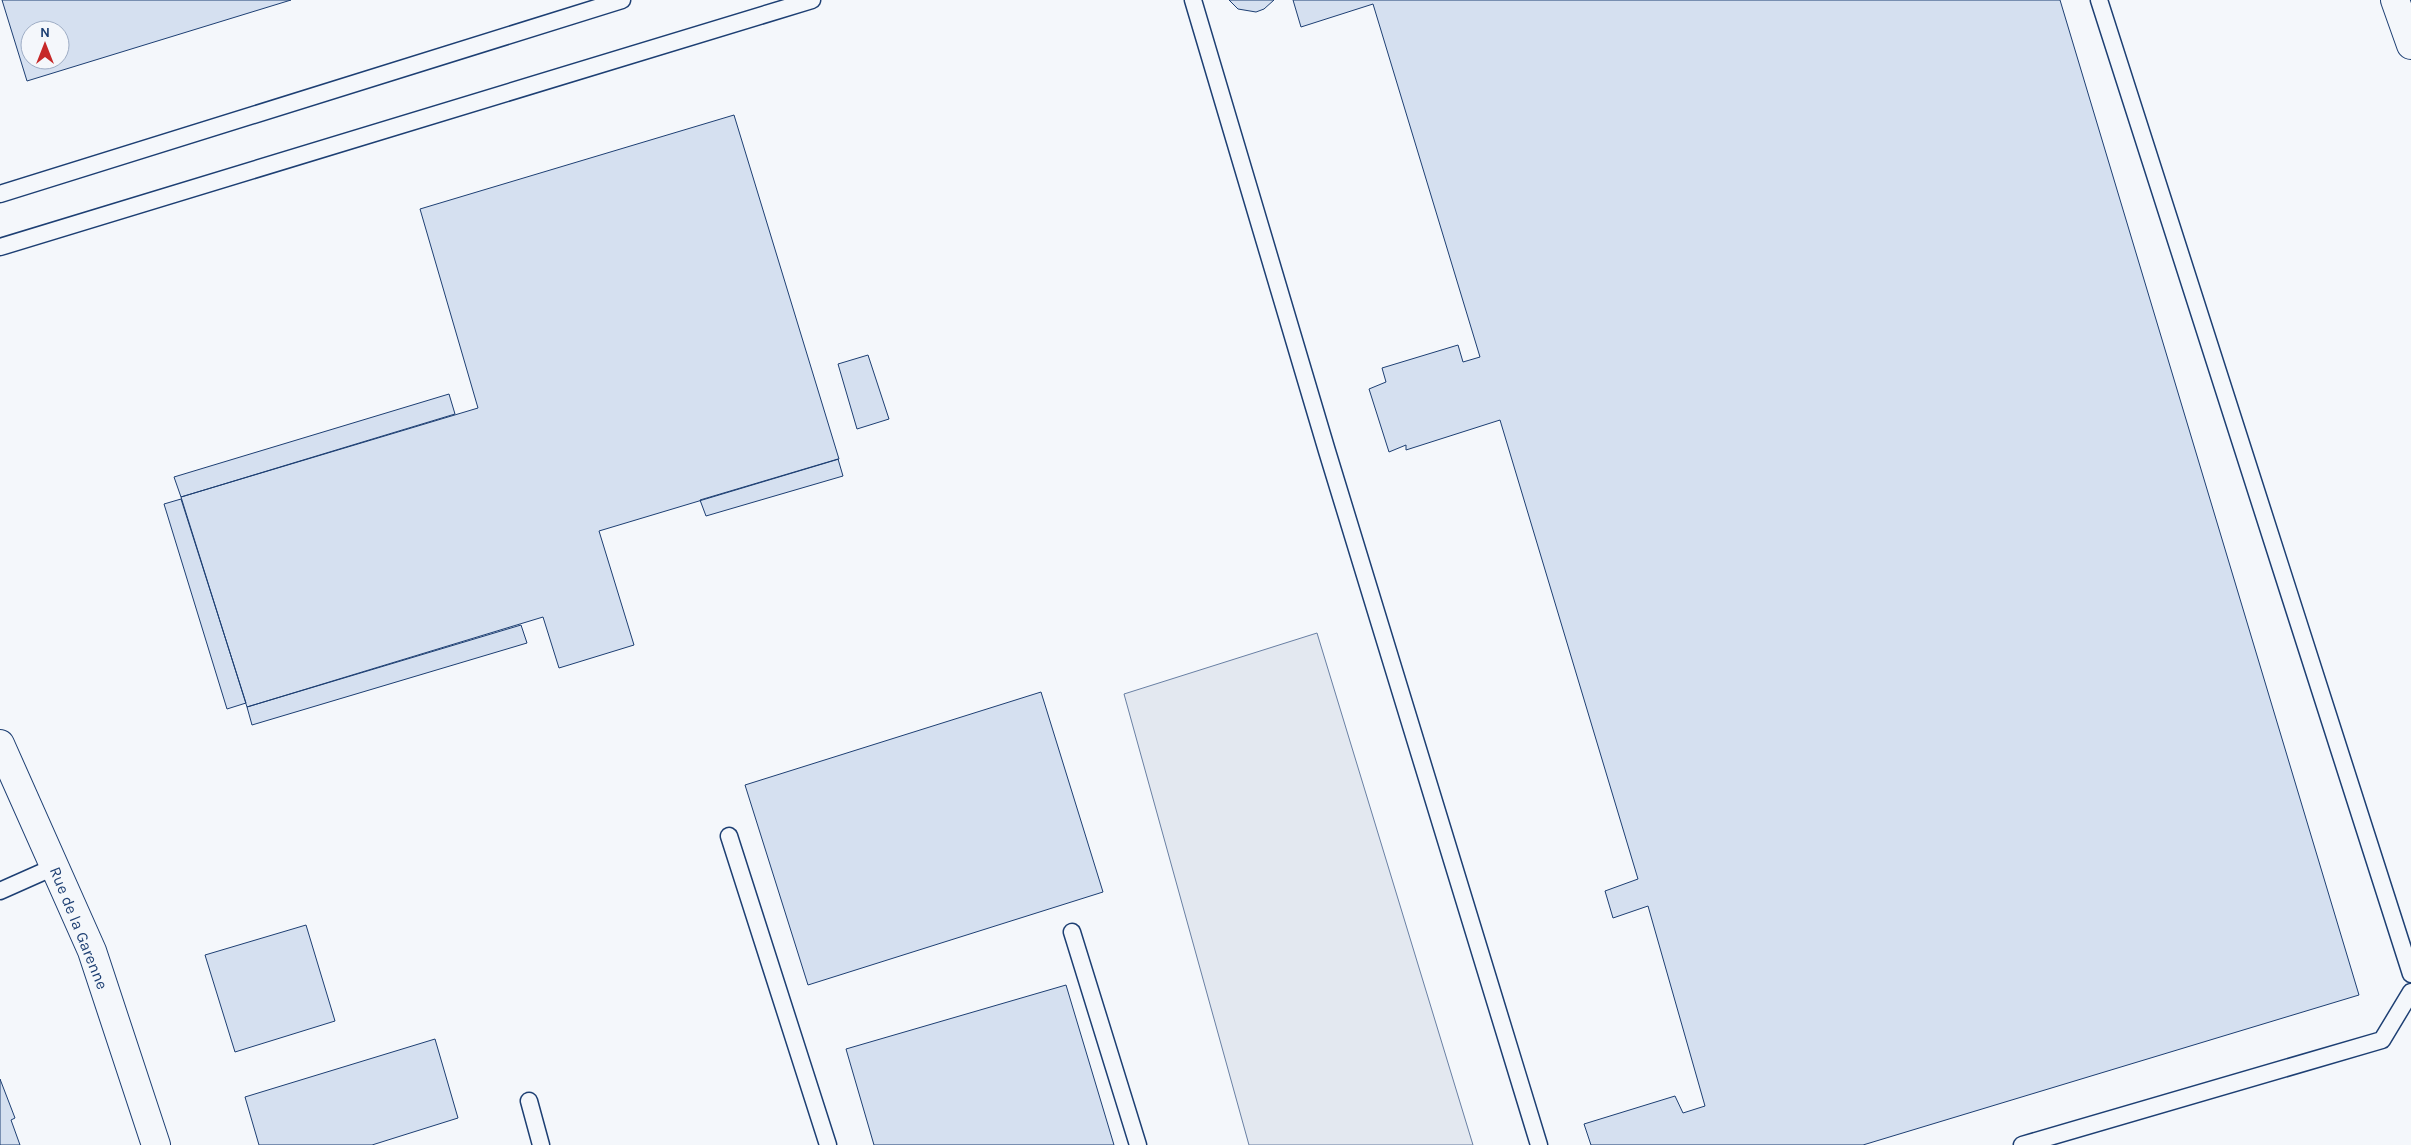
<svg xmlns="http://www.w3.org/2000/svg" width="2411" height="1145" viewBox="0 0 2411 1145" font-family="Karla,sans-serif">
<style>
.parking{fill:#e3e8f0;stroke:#687fa3}
.building{fill:#d5e0f0;stroke:#1d3f73;fill-rule:evenodd}
.lines{fill:none;stroke-linecap:round;stroke-linejoin:round}
.service-casing{stroke:#1d3f73;stroke-width:19}
.minor-casing{stroke:#1d3f73;stroke-width:30}
.tertiary-casing{stroke:#1d3f73;stroke-width:30}
.service{stroke:#f4f7fb;stroke-width:16}
.minor{stroke:#f4f7fb;stroke-width:28}
.tertiary{stroke:#f4f7fb;stroke-width:28}
.labels{text-anchor:middle;dominant-baseline:central;stroke-width:4;stroke-linejoin:round;paint-order:stroke}
.street-label{font-size:16px;fill:#1d3f73;stroke:#f4f7fb}
</style>
<rect width="100%" height="100%" fill="#f4f7fb"/>
<path class="parking" d="M1317,633L1473,1145H1249L1124,694Z"/>
<path class="building" d="M2,0H291L27,81ZM30,30H60V60H30Z
M1229,0H1274L1264,9L1256,12L1238,9Z
M1293,0H2060L2359,995L1863,1145H1591L1584,1124L1675,1096L1683,1113L1705,1106L1648,906L1613,918L1605,891L1638,879L1500,420L1406,450V445L1389,452L1369,389L1386,382L1382,368L1458,345L1463,362L1480,357L1373,4L1301,27Z
M734,115L839,459L599,531L634,645L559,668L543,617L247,707L181,497L478,408L420,209Z
M868,355L889,419L857,429L838,364Z
M449,394L455,414L181,497L174,477Z
M838,459L843,476L706,516L700,500Z
M181,499L246,703L227,709L164,504Z
M521,625L527,643L252,725L247,707Z
M1041,692L1103,892L808,985L745,785Z
M306,925L335,1021L235,1052L205,955Z
M1066,985L1114,1145H874L846,1049Z
M435,1039L458,1118L372,1145H259L245,1097Z
M0,1079L15,1118L11,1120L20,1145H0Z"/>
<g class="lines">
<defs>
<path id="service" d="M1193,0L1327,451L1539,1145
M2099,0L2411,974
M0,194L622,0
M0,247L812,0
M729,836L828,1145
M0,891L54,867
M1072,932L1138,1145
M529,1101L541,1145
M2022,1145L2382,1040L2411,992"/>
<path id="minor" d="M0,744L92,951L156,1145"/>
<path id="tertiary" d="M2395,0L2411,45"/>
</defs>
<use href="#service" class="service-casing"/>
<use href="#minor" class="minor-casing"/>
<use href="#tertiary" class="tertiary-casing"/>
<use href="#service" class="service"/>
<use href="#minor" class="minor"/>
<use href="#tertiary" class="tertiary"/>
</g>
<g class="labels">
<g class="street-label">
<text transform="translate(79 928) rotate(68)">Rue de la Garenne</text>
</g>
</g>
<g transform="translate(45 45)"><circle r="24" fill="#f4f7fb" stroke="#9eadc5"/>
<path d="M0-4L9 19L0 12L-9 19Z" fill="#c62828"/>
<text y="-8" font-size="14" font-weight="bold" text-anchor="middle" fill="#1d3f73">N</text>
</g>
</svg>
